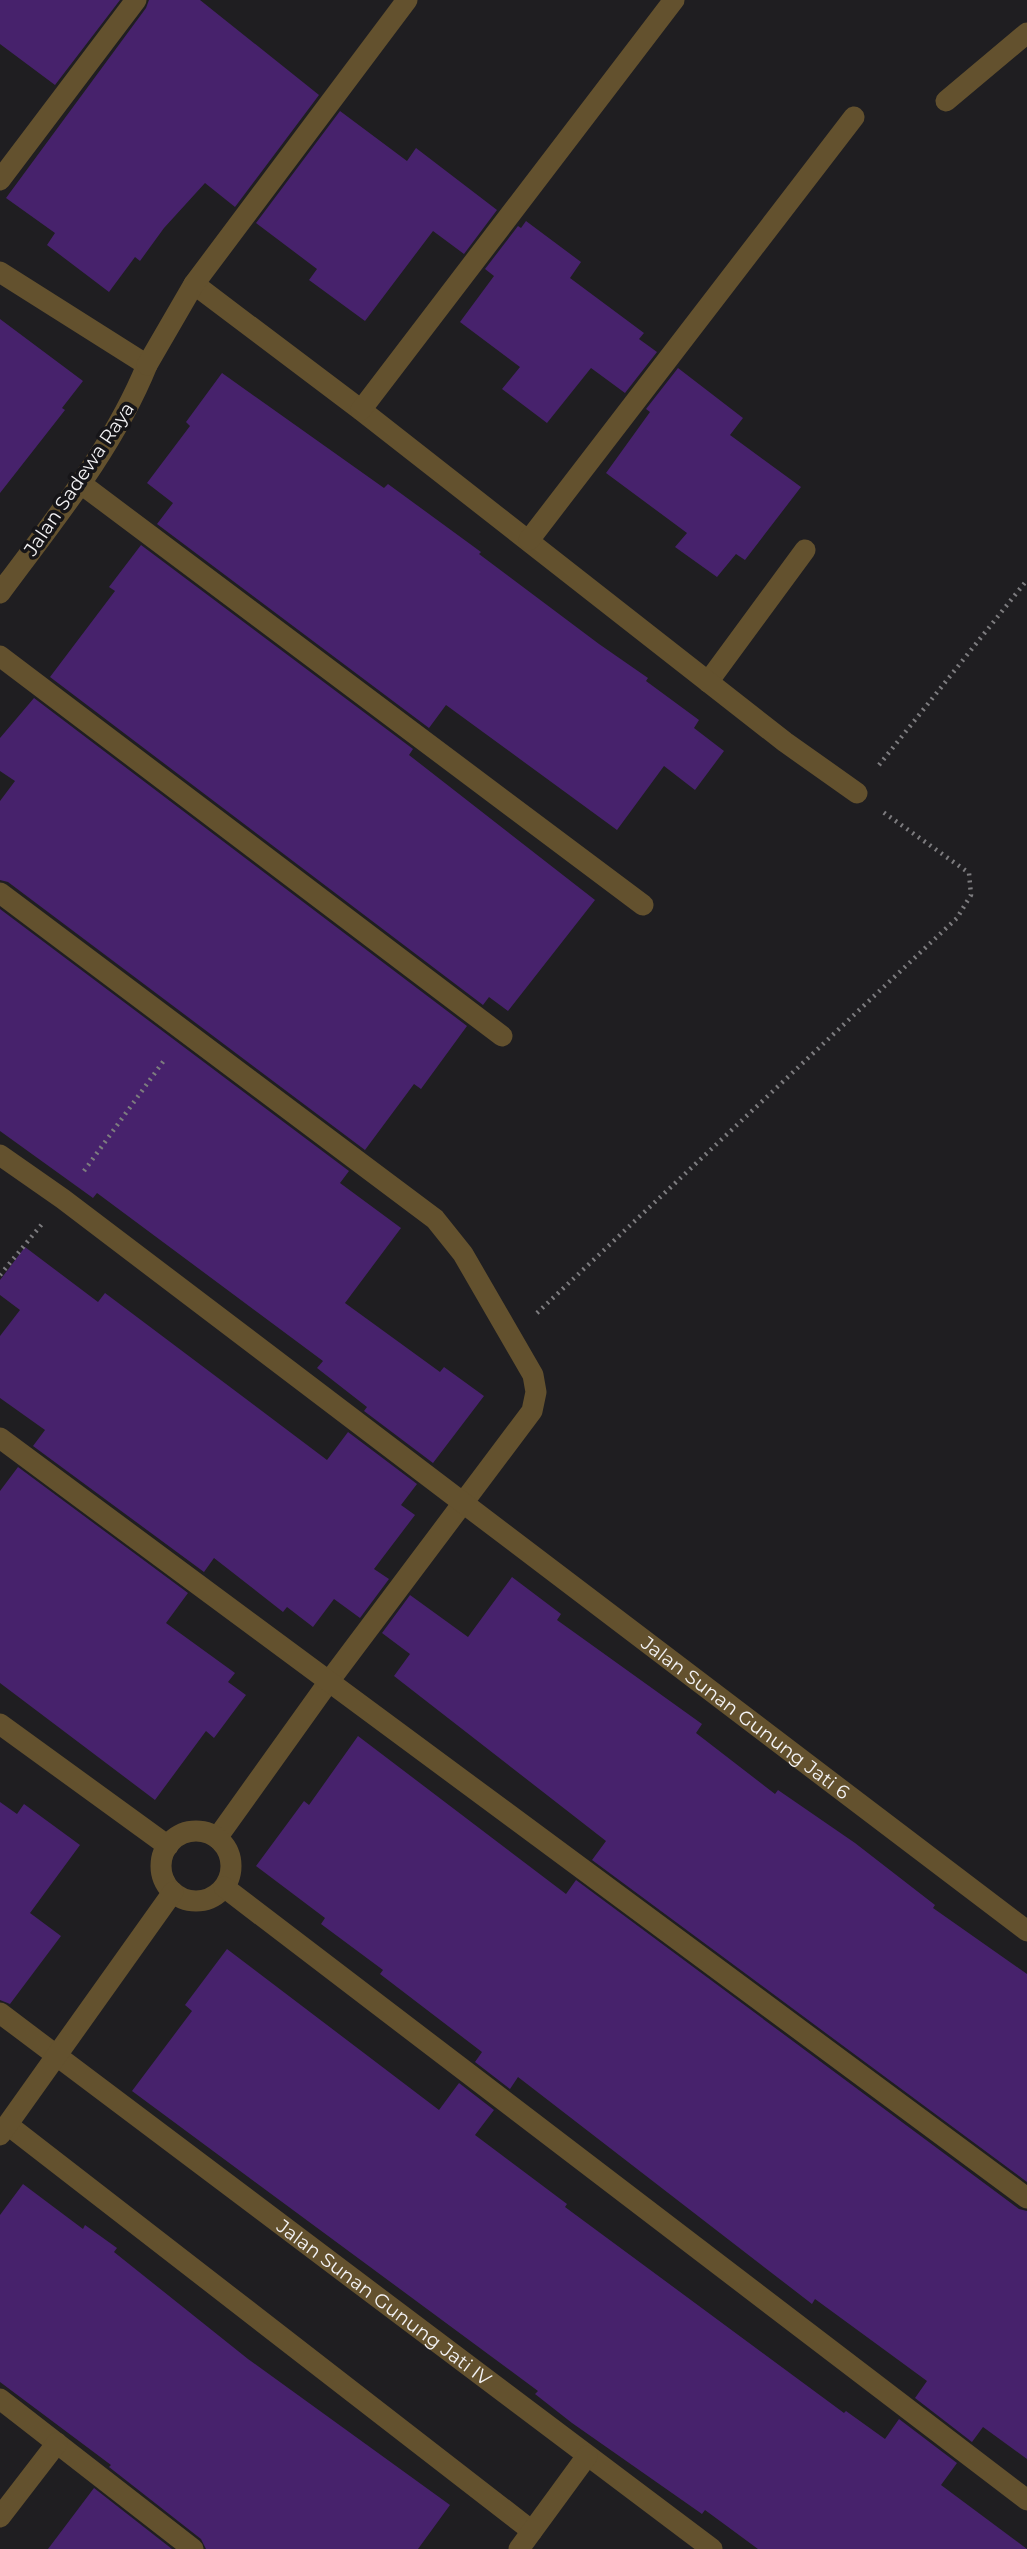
<svg xmlns="http://www.w3.org/2000/svg" width="1027" height="2549" viewBox="0 0 1027 2549" font-family="Montserrat,sans-serif">
<style>
.building{fill:#47226c}
.lines{fill:none;stroke-linecap:round;stroke-linejoin:round}
.path{stroke:#7d7c7f;stroke-width:4.5;stroke-dasharray:2 5;stroke-linecap:butt}
.lane{stroke:#63512e;stroke-width:21}
.street{stroke:#63512e;stroke-width:21}
.labels{text-anchor:middle;dominant-baseline:central;stroke-width:7;stroke-linejoin:round;paint-order:stroke}
.street-label{font-size:19px;fill:#f4f3f5;stroke:#161518}
</style>
<rect width="100%" height="100%" fill="#1f1e21"/>
<path class="building" d="M0,0H120L55,85L0,44Z
M149,0H200L319,95L235,207L205,183L164,228L140,261L135,257L109,292L47,245L55,233L6,198L146,8Z
M340,111L407,161L416,148L497,210L464,254L433,231L365,321L309,280L317,269L256,223Z
M526,221L581,262L570,278L644,333L639,339L657,352L625,393L591,368L547,423L502,389L520,367L460,322L494,276L485,269L518,226L521,228Z
M0,319L83,381L62,408L65,410L0,493Z
M678,368L743,418L730,435L801,487L745,560L736,554L717,577L675,547L687,533L606,473L650,412L646,409Z
M222,373L384,488L388,484L481,552L479,554L599,644L648,678L646,681L699,720L694,728L724,751L695,790L664,766L617,830L446,705L429,728L157,524L173,503L147,483L190,426L186,422Z
M141,545L413,749L409,755L595,900L508,1011L489,997L483,1005L50,677L115,591L109,587Z
M34,698L467,1026L421,1089L414,1084L365,1150L8,882L0,880V801L15,781L0,771V738Z
M0,909L349,1171L340,1183L401,1228L345,1303L440,1372L444,1367L484,1396L433,1463L364,1411L367,1407L317,1368L323,1361L97,1193L93,1198L0,1131Z
M25,1247L98,1302L105,1293L327,1460L348,1432L417,1484L401,1505L415,1515L374,1569L389,1579L360,1618L334,1599L313,1627L287,1607L283,1612L214,1558L204,1572L33,1446L45,1430L0,1398V1336L20,1310L0,1295V1280Z
M18,1467L188,1593L166,1623L235,1673L228,1682L246,1695L214,1738L206,1731L155,1800L0,1683V1491Z
M512,1577L561,1614L557,1620L702,1724L696,1733L775,1794L778,1790L855,1843L935,1905L933,1908L1027,1974V2182L592,1860L606,1841L394,1676L410,1654L382,1633L410,1595L468,1637Z
M358,1736L566,1894L576,1880L1019,2209L1027,2211V2459L983,2427L972,2442L915,2398L927,2381L815,2299L812,2304L518,2077L510,2089L475,2062L482,2052L380,1974L383,1970L321,1924L325,1918L256,1866L304,1801L309,1805Z
M0,1802L17,1814L24,1804L80,1845L30,1913L61,1936L10,2004L0,2000Z
M227,1949L439,2110L459,2083L494,2110L475,2135L567,2204L565,2207L844,2413L846,2411L885,2439L899,2419L957,2463L941,2485L1027,2549H758L705,2510L702,2514L572,2423L535,2394L538,2391L132,2091L192,2011L185,2005Z
M23,2184L83,2229L85,2225L117,2248L114,2252L248,2359L450,2505L418,2549H206L201,2539L109,2467L111,2465L0,2382V2215Z
M94,2488L172,2549H48Z"/>
<g class="lines">
<path class="path" d="M879,765L1027,580
M84,1171L165,1059
M0,1275L42,1224
M537,1313L957,918L971,895L969,873L883,812"/>
<path class="lane" d="M708,682L805,550"/>
<g class="street">
<path d="M946,101L1027,33"/>
<path d="M0,180L136,0"/>
<path d="M0,272L147,365C113,449 53,521 0,593"/>
<path d="M194,284L361,410L785,742L857,793"/>
<path d="M147,365L194,284L407,0"/>
<path d="M361,410L674,0"/>
<path d="M80,483L643,905"/>
<path d="M529,540L854,117"/>
<path d="M0,656L502,1036"/>
<path d="M0,893L435,1219L463,1254L533,1375L536,1392L532,1411L330,1680L217,1838"/>
<path id="s1" d="M0,1155L63,1199L1027,1931"/>
<path d="M0,1438L1027,2198"/>
<path d="M0,1724L168,1846"/>
<circle cx="196" cy="1866" r="35"/>
<path d="M224,1887L1027,2500"/>
<path id="s2" d="M0,2013L712,2549"/>
<path d="M8,2125L532,2531"/>
<path d="M0,2135L173,1892"/>
<path d="M0,2399L193,2549"/>
<path d="M0,2517L57,2443"/>
<path d="M519,2549L587,2456"/>
</g>
</g>
<g class="labels">
<g class="street-label">
<text transform="translate(79 479) rotate(-56)">Jalan Sadewa Raya</text>
<text stroke="none"><textPath href="#s1" startOffset="934">Jalan Sunan Gunung Jati 6</textPath></text>
<text stroke="none"><textPath href="#s2" startOffset="481">Jalan Sunan Gunung Jati IV</textPath></text>
</g>
</g>
</svg>
